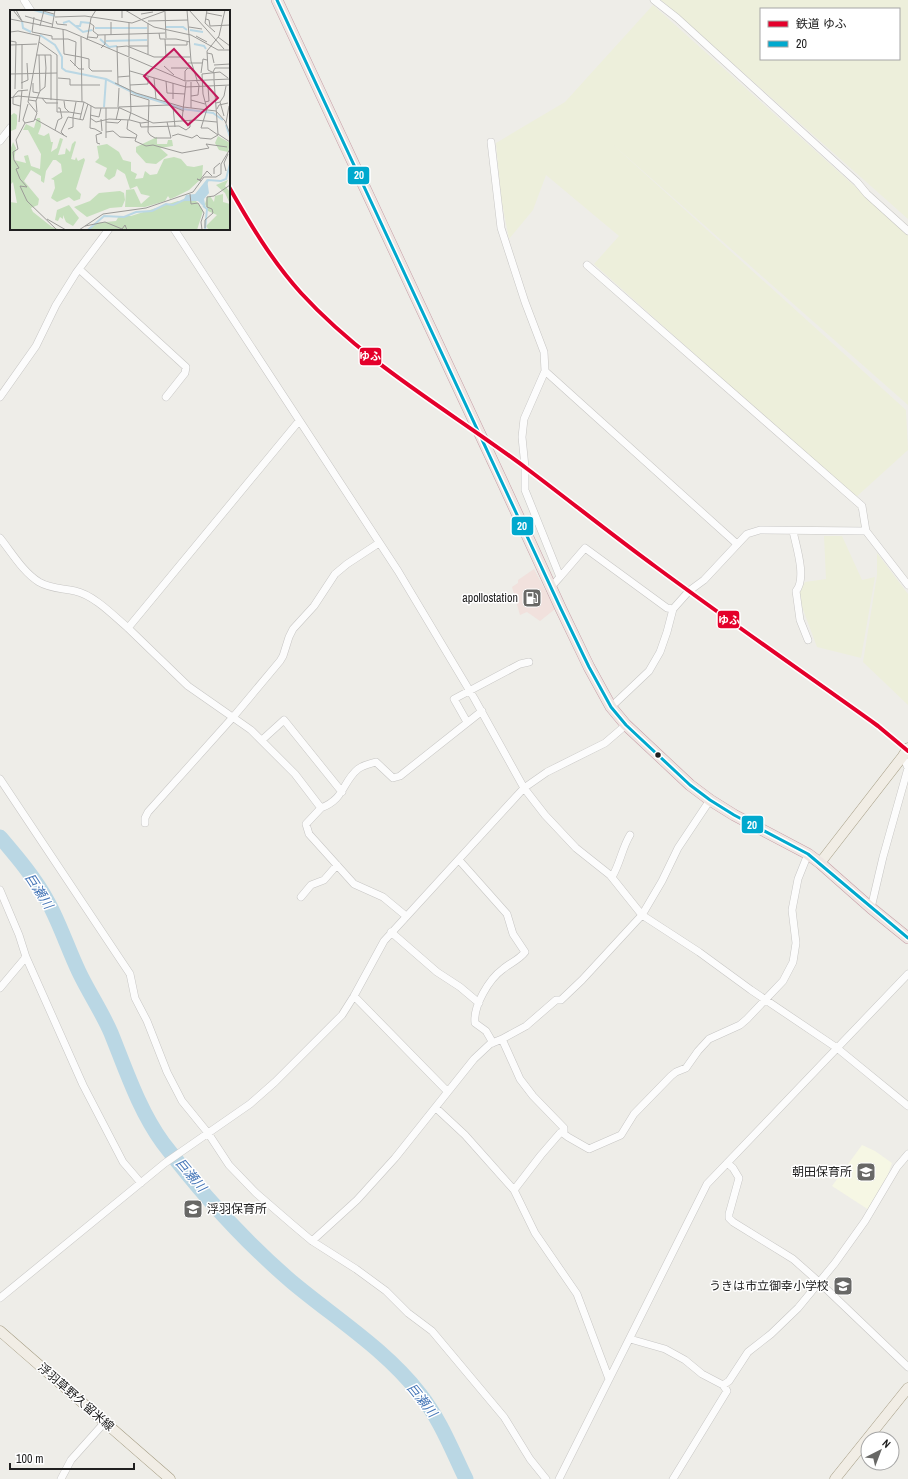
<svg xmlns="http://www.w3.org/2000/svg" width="908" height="1479" viewBox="0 0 908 1479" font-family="'Archivo Narrow','Noto Sans JP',sans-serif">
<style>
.commercial{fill:#f1e1dd}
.education{fill:#f6f7e4}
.farmland{fill:#edefdb;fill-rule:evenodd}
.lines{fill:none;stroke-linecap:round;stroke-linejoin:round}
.river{stroke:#bad7e4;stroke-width:15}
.minor-casing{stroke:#c7c6c4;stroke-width:8}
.primary-casing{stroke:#a59d84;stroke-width:11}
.trunk-casing{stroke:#c69da6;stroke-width:12}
.minor{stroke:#fcfcfc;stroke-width:7}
.primary{stroke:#f1ede5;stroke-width:10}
.trunk{stroke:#eee6e2;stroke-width:11}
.bus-1-casing{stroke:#fff;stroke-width:6}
.bus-1{stroke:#00a9ce;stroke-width:3}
.rail-1-casing{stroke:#fff;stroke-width:7}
.rail-1{stroke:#e4002b;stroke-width:4}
.bus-dot{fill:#202020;stroke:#fff;stroke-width:1.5}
.labels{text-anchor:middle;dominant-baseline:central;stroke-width:3;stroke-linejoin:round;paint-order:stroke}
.poi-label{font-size:12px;fill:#202020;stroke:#fff;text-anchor:end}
.street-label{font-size:12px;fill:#202020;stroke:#fff}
.water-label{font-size:13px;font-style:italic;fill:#4475b7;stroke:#fff}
.inset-river{fill:none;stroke:#bad7e4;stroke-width:2}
.inset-road{fill:none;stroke:#9c9b98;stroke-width:1}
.view{fill:#c2185b;fill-opacity:0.15;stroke:#c2185b;stroke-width:2}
.inset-edge{fill:none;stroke:#202020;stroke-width:2}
.line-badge{stroke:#fff;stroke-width:1.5}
.badge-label{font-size:11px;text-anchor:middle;font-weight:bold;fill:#fff}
</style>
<rect width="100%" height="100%" fill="#eeede8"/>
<path class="commercial" d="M534,569L555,609L540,621L527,612L520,615L512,587L518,583V580Z"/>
<path class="education" d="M862,1145L875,1151L892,1163L886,1180L869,1210L832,1186Z"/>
<path class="farmland" d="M661,0H908V219ZM761,9H899V59H761Z
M653,5L908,234V405L610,142L906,410L908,450L855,498L594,264L619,236L546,175L533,210L509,239L501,198L496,143L565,102Z
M824,536H842L862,580L875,577L861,658L817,647L798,596L805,582L826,579Z
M877,553L908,594V705L863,662L877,575Z"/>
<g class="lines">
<path class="river" d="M0,837C17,857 35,878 48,902C60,924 68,949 79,972C89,993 102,1012 111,1033C126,1070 139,1110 163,1143C201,1193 244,1241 292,1282C335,1318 385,1349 420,1394C441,1421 451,1448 466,1479"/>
<defs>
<path id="minor" d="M24,0L31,11
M654,0L677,18L857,182L867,194L908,231
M0,141L11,127
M491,142L501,228L525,302L544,352L545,371L524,419L522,437L525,467V490L560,577L551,587
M174,229L398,571L474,698L524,788L545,815L576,848L610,875L642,915L699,952L751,990L837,1048L908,1106
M587,265L862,506L866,531
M79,269L186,367L185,373L166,397
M545,371L737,544
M0,397L36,346L56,305L76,273L109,229
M299,421L128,628L188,686L251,730L295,774L321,808L306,824L309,834L354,884L383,897L406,916
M793,531C796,546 807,578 796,591L800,620L808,640
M0,538C12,553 23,572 39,582C51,589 62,588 75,591C94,595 114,616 128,628
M560,577L585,548L667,608L673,609
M611,707L649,671L660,652L667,632L673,609L689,591L704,580L747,534L760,530L866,531L908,585
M467,722L454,699L520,664L529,662
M262,740L284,720L342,792
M0,779L130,974L135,998L147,1021L167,1072L182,1101L208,1133L229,1165L256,1193L293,1225L312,1241L356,1269L386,1291L408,1313L432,1331L504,1417L530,1459L546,1479
M321,808C345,799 342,782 358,769C363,765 370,764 376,762L393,778L400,776L482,711
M145,823V818L148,812L234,716L280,661L283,656L289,637L293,629L314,606L335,574L347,564L379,543
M459,860L507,914L513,934L525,952C519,960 510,963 503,969C489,979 473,1006 475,1023L486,1031L493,1043
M612,877C620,864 622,848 630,835
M0,890L19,935L26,957L83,1085L123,1162L141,1183
M301,897L311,885L324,880L337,865
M871,908L883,857L908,768L903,756
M391,932L437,972L460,987L479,1003
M0,988L26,957
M354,996L447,1091
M502,1039L520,1079L533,1096L564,1128V1134L568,1137L589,1149L621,1135L634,1114L671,1076L676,1072L686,1068L698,1051L709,1039L740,1025L747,1019L783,981L793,962L796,943L792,910L798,879L808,854
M436,1108L465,1135L514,1190L535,1233L577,1294L609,1379
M727,1163L733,1168L739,1178L729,1214V1218L733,1222L793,1259L819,1282L908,1367
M514,1190L541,1155L560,1133L564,1131
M312,1241L357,1200L395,1158L474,1059L490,1044L502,1039L526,1026L556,1000H561L582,980L642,915L662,881L678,848L710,800
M0,1298L165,1163L250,1104L275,1082L342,1015L354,996L384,941L524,788L547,772L605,743L626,725
M630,1339L665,1349L685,1360L702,1374L723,1385L729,1381L748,1352L771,1334L798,1308L835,1263L865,1221L897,1167L908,1154
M61,1479L71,1460L105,1422
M559,1479L707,1184L908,974
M673,1479L727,1391L723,1385"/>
<path id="primary" d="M820,863L903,756L908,748
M0,1331L170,1479
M835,1479L908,1388"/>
<path id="trunk" d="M277,0L502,481L561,609L589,667L611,707L626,725L690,785L710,800L734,815L808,854L820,863L871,908L908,938"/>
</defs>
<use href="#minor" class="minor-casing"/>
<use href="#primary" class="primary-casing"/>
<use href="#trunk" class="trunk-casing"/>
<use href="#minor" class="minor"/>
<use href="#primary" class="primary"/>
<use href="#trunk" class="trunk"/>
<defs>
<path id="bus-1" d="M277,0L561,609L589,667L611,707L626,725L690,785L710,800L734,815L808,854L908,938"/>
</defs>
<use href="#bus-1" class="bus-1-casing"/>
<use href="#bus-1" class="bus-1"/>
<defs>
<path id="rail-1" d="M229,187C250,224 272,261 301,293C366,364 450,411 526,468C570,501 612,535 656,567C729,621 804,673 878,726L908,751"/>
</defs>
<use href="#rail-1" class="rail-1-casing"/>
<use href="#rail-1" class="rail-1"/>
</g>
<defs>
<symbol id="fuel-square" viewBox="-11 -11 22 22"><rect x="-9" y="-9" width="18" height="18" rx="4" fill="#686866" stroke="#fff"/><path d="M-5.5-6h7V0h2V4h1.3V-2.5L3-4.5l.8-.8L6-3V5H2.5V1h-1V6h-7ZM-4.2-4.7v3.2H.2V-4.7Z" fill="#fff"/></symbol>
<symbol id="school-square" viewBox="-11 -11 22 22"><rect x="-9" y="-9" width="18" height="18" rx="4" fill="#686866" stroke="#fff"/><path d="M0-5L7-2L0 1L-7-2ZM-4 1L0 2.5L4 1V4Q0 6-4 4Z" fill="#fff"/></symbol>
</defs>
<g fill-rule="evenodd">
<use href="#fuel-square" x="521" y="587" width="22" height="22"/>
<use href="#school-square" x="855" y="1161" width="22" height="22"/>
<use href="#school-square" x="182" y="1198" width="22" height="22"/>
<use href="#school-square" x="832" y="1275" width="22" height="22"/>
</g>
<circle class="bus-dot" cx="658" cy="755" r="3.5"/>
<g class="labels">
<g class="poi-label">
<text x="518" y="598">apollostation</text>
<text x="852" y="1172">朝田保育所</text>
<text x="207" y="1209" text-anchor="start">浮羽保育所</text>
<text x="829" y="1286">うきは市立御幸小学校</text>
</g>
<g class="street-label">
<text transform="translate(76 1397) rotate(41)">浮羽草野久留米線</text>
</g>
<g class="water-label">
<text transform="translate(39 891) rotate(57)">巨瀬川</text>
<text transform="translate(191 1175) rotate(50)">巨瀬川</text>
<text transform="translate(422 1400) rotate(51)">巨瀬川</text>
</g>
</g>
<g transform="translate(10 10)">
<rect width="220" height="220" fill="#eeede8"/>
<path d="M4,103L7,105V114L6,119L1,121L0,129V106ZM27,108H30L31,116L28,124L34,126L39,123L41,132H43L41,142L47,138L50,128L53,129L48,145L55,144L56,138L60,142L62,134L65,131L66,132L61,149L65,150L66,147L68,151L74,148L75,150L66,179L71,184L70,189L64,191L59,187L47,192L41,188L45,178L44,170L41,169L52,162L51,154L46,150H43L36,161L34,173L31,171V166L21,160L14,171L29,189L28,195L21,198L23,202L42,217L51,220H0V192L7,193L3,172L0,175V141L3,132L6,138L4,150L16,153L14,146L18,145L21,156L30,159L31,144L18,120H13L16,114L24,118ZM208,126L220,133L218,142L209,140L205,133ZM147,127V134H157L158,130H162L163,136L150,138L158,145L146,154L136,153L126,142V137ZM97,134L109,142L113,150L121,152V161L127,164L125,169L133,168L135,161L140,165L147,164L154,149L164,147L171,149L177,156L184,157L193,155L192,168L179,180L165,187L160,189L158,186L155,191L135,197H115L116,180L124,179L131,194L140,186L131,184L127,176L120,179L115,164L107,159L105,166L99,170L94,166L97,158L85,152L89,148L87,136ZM218,170L215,176L220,182V220H199L196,216L207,205L198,201L195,194L197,187L200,186L204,192L205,186L213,184V192L220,194L215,183L206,175ZM110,181L114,183L115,190L112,197L100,198L77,207L64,197L80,191L89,183ZM168,191H186L190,196L193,201L187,220H76L85,213L106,211L109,206H121ZM59,195L69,208L63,216L56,212L53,205V209L50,207L48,211L45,210L47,200Z" fill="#c5dfbb"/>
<path d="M197,169L199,183L194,189L196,199L188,191H173L176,185L185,184Z" fill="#bad7e4"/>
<path class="inset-river" d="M24,0L45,6M12,11L13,18L21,22M53,13L59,11L73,22L82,20M66,16H70L71,12L80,13M156,17H173L177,20M85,18H137M180,20L193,22M30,25L45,35L52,47V58L56,61L96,69L126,84L173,99L203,103L213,110M90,29L99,37L107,36M96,31L137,30M184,34L194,36L196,39M94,97L96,69M216,115L220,127M196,174L198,170L211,171L216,169L220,154M193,196L197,199L195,220M78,220L94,206L114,207L126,202L142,201L156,194L163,195L176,189"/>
<path class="inset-road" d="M3,0L11,10M6,0L12,11M30,0L44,4M106,0H112V8M115,0L144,17L181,25L208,40H220M177,0L181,51L187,70M179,0L214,39M197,0L195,13L205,22M155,2L156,28M197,3L212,6M131,4L143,2M15,6L42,14M45,7L75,6L122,13L158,0M0,9L56,20L175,71L220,69M196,9L199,10L200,16L220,15M46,11L47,14L57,15M138,11L178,10M101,12V25M80,13L84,16L83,21L88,25L155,23M138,13V44M30,16L34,0M179,17L192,19M42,18L45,0M53,19L54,44L71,47M0,22L8,21L30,26L18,92L27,103L24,111L15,113L6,130L8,139L3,142L4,150L9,158L6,159L10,169L17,177L10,176L17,191L47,220M22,22L42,26V29H58L66,32L65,56M22,22L24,7M149,23L150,29H166L180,32M186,26L197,32M71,27L72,92M78,27L87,28L88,25M208,27L220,36M155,29L156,47M77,30L81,8L86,0M0,31L6,32L5,79M29,32L47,45V102H59M12,34V79M0,35L27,34M155,35H177V32M107,36L108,74M119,36H138M107,37L117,36L144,47H180M91,38L95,34V25M197,43L202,44L204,53M29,45L30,81M35,45H41V90M119,46V13M71,47L79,49V58L82,61H102M60,50L69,59H74M178,53H192M204,55L220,54M154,56L164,65M161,58H178M120,61L176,77L220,75M203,62L205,58H220M191,63L193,49L197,50M0,64L47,63M108,67L120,66M48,68L60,69V75H90M144,68L146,89M204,69V63L198,60L197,41L209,26L215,0M204,70L208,124L220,132M156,71L157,83L175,84M175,71V61L178,58L183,59M11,73L18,70L17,53M23,73V82L29,83M105,73L126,83L173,97L206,101L215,111L220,124M163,73V89M120,75L138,74V67M120,84L139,90L138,122L140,125L145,128H161L157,112M181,86L188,85L189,75L186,70M0,88L8,86L74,92L85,98H110L143,113L185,110L207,112M32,88L36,93H48M19,90L26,91L27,102M181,90L195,94M26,91L30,81L35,77L36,58L35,45H27M54,91L55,98L59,102L71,104M195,92L199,91L198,76M210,92L214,106M206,93L210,92L214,86L216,76M10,96L3,94V87L8,81L18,80M81,96L80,118L85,119L92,123L86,125L87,133L90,134M108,97L109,78M163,97L165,117M181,98V72M197,99L193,84L192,64L210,62L218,68M197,99L191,118H198L208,125M207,99L209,95L218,93M80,105L89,107L91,98M63,107L66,92M80,108L86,112L99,109L120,110L131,113L139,112M25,109L57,127M70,109L74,92M91,109L92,121M106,110L109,97L159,95L174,101M118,110L117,119L127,125L125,131L136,136L143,135L172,143L199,138L196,134L217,137M119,110L121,101L119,48M172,110L176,72M9,112L12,80M96,112L108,113L111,110M15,113L13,110L18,94M130,113L131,117L169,116L176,120L180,117V110M216,113L219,96M58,119L63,117V107M45,120L48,110L52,108L50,98H48M96,122L103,121L110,127L126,128M54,125L51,122L58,107L73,110L78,94M162,126L168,124L182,128L187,125L190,128L201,129L208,125M96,128V98M216,161L214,153L218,144M204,164V158L210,153M191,171L187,169L190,170L197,161L202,166M180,184L181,194L188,193L194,203L191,212L192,220M37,209L56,220M75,216L95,212L112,219L115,215L117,220M195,218V210L203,203L202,199L197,197V187L204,186L220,175M69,220L93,204L136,198L183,182L194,167H206L211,164V154L220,139"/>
<path class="view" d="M164,39L208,88L178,115L134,66Z"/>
<rect width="220" height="220" class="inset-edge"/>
</g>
<g class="line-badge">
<rect x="347" y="166" width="23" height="19" rx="4" fill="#00a9ce"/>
<rect x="359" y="347" width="23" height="19" rx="4" fill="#e4002b"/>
<rect x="511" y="516" width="23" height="20" rx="4" fill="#00a9ce"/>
<rect x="717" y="610" width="23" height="19" rx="4" fill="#e4002b"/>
<rect x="741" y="815" width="23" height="19" rx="4" fill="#00a9ce"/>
</g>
<g class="badge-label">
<text x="359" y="179">20</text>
<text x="370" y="360">ゆふ</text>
<text x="522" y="530">20</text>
<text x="729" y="624">ゆふ</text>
<text x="752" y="829">20</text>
</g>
<rect x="760" y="8" width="140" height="52" fill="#ffffff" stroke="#a6a6a6"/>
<rect x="768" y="21" width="20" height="6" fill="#e4002b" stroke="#a6a6a6"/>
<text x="796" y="28" font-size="12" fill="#202020">鉄道 ゆふ</text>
<rect x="768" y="41" width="20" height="6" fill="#00a9ce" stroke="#a6a6a6"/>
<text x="796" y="48" font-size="12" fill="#202020">20</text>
<g transform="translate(880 1451) rotate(42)"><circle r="19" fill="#ffffff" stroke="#a6a6a6"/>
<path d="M0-3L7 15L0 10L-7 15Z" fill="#686866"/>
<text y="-6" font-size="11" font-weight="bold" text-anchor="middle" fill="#202020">N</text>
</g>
<path d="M10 1463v6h124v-6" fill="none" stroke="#202020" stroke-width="2"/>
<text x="16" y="1463" font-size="12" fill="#202020" stroke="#ffffff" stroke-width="3" paint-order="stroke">100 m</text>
</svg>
